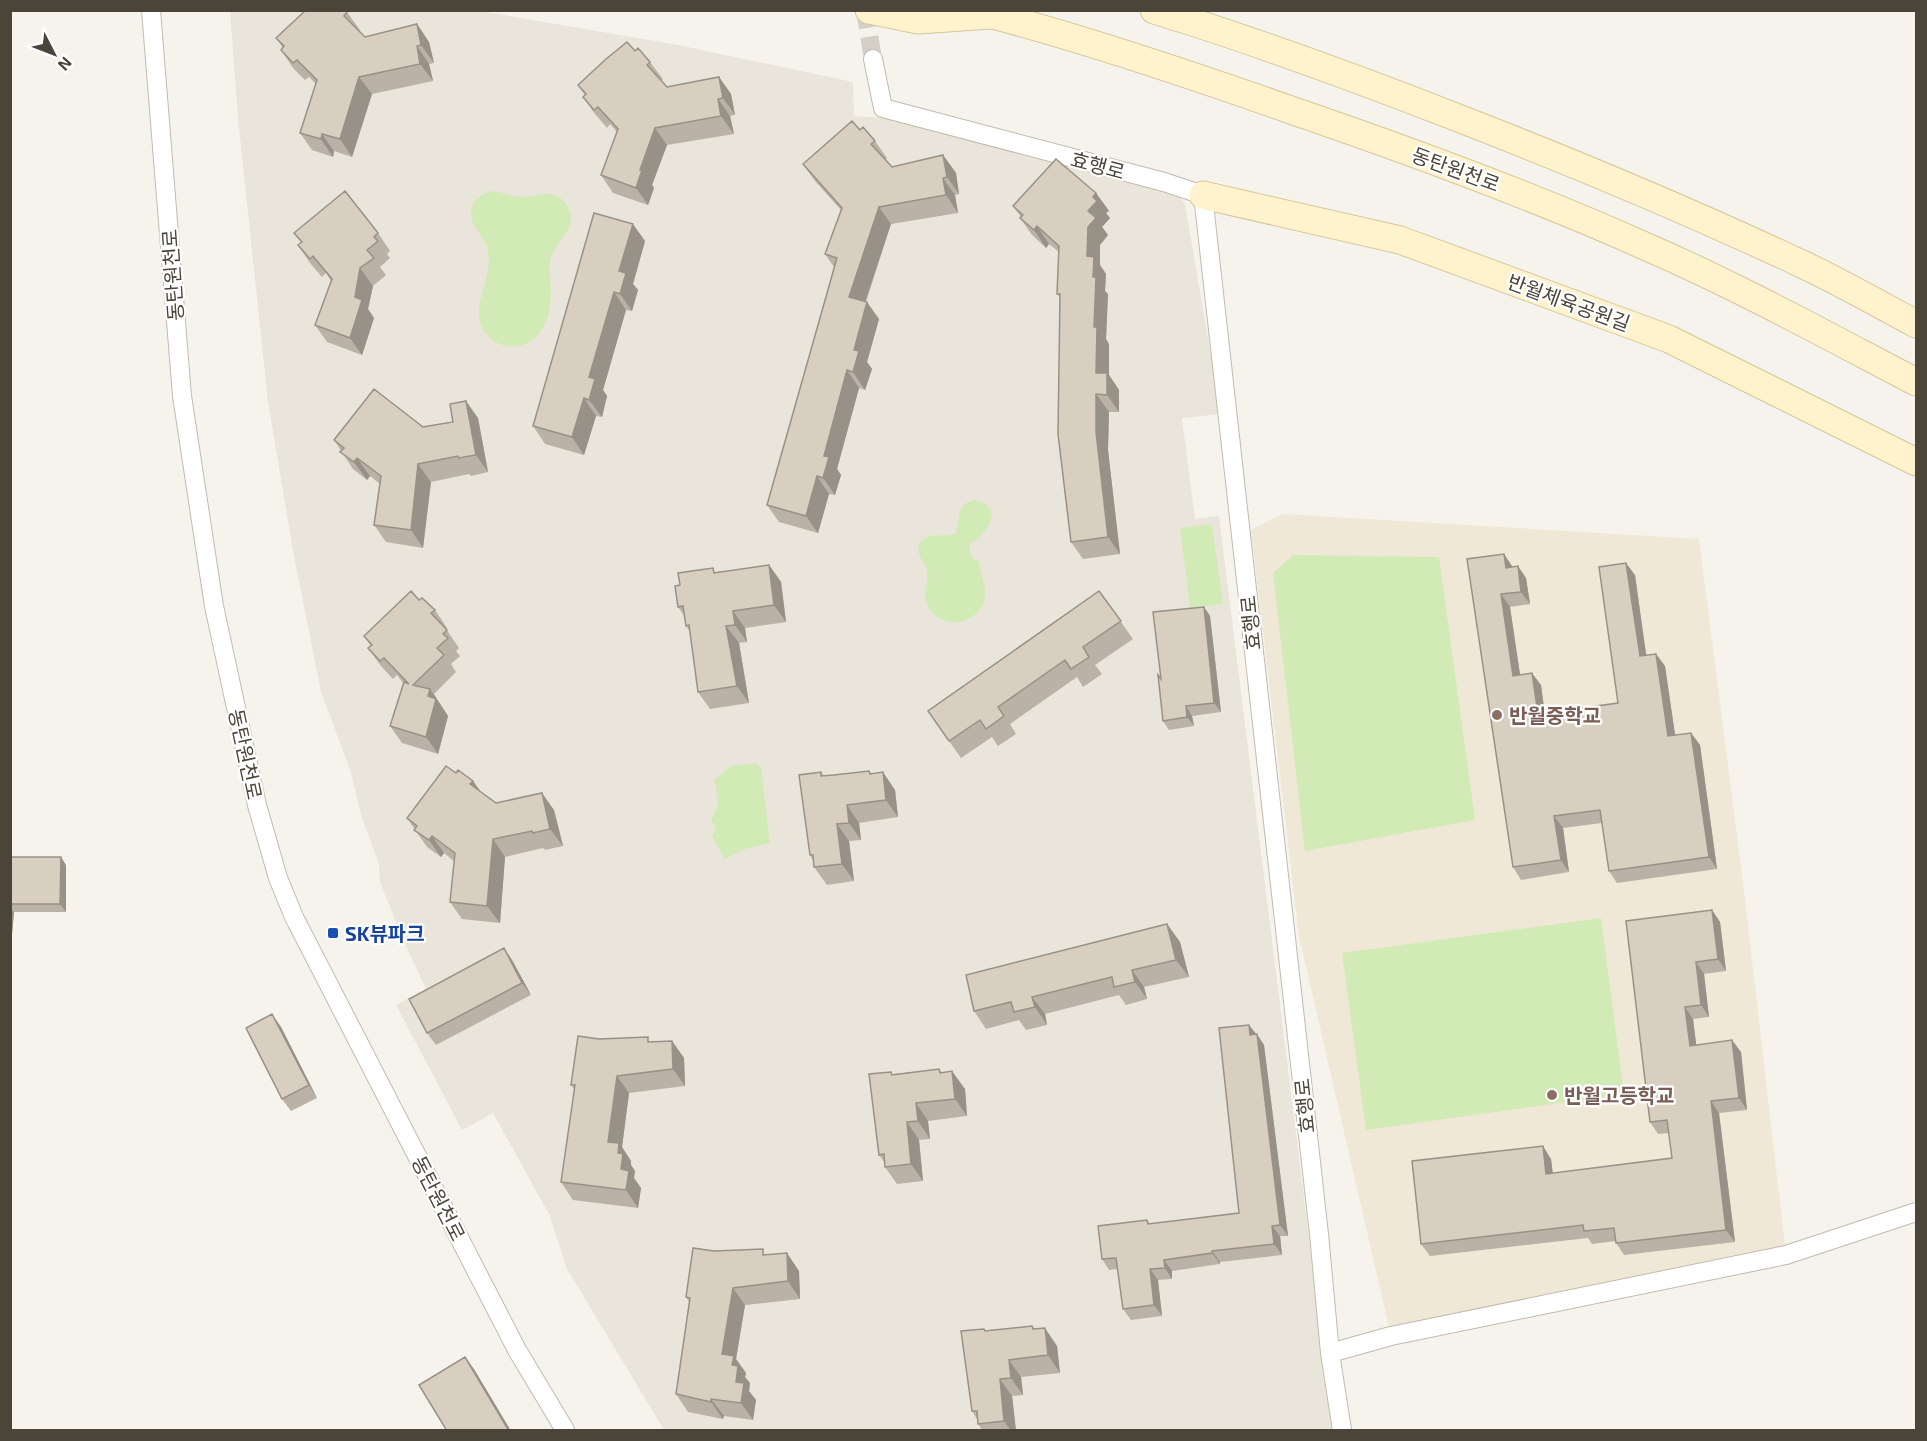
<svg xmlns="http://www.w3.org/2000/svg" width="1927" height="1441" viewBox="0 0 1927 1441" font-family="'Exo 2','Noto Sans KR',sans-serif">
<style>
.residential{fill:#eae5da}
.education{fill:#efe8d6}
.green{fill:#d2eab5}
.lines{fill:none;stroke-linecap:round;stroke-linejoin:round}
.street-tunnel{stroke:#d4d0c8;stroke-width:18;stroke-dasharray:18 9;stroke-linecap:butt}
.street-casing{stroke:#c2bbae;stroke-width:20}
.secondary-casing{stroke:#d6c79b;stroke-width:29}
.street{stroke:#fff;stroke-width:18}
.secondary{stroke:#fff3cd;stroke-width:27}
.wall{fill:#bab2a6}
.shaded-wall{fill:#979187}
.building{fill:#d8cfc1;stroke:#979187;stroke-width:1.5}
.education-dot{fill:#8d6e63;stroke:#fff;stroke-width:2}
.transit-dot{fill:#1a4fb4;stroke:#fff;stroke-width:2}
.labels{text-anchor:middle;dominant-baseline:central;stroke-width:4.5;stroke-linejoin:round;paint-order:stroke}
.street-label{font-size:20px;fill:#4b4439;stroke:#fff}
.education-label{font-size:20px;font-weight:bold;fill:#785e54;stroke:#fff;text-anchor:start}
.transit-label{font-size:20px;font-weight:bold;fill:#164399;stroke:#fff;text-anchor:start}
</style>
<rect width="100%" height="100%" fill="#f6f3ec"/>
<path class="residential" d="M230,11H481L678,45L853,82L854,116L953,122L1167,182L1185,204L1221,414L1182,418L1195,519L1219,516L1333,1430H664L566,1267L550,1216L493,1113L462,1130L396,1005L426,989L406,946L380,882L379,864L362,818L350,769L321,692L293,551L268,402L238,118Z"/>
<path class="education" d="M1283,514L1699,539L1744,891L1786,1255L1391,1336L1299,936L1251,530Z"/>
<path class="green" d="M492,191C501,191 509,196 519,197C535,199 552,186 565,203C583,225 556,240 550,260C548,270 551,281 551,292C551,313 544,341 519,346C510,348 497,345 490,338C463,311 494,283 488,252C486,237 469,227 471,211C472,199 482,194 492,191Z
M974,500L985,503C987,506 990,508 991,511C995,523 979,539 970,544V552L975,561L978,560C980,573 988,588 984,601C975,628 938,630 927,604C922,593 929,583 927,572C925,561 910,549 924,539C932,533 946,537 956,534L960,511L964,504Z
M1212,524L1223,604L1190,608L1180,528Z
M1293,555L1439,557L1475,820L1305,851L1273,573Z
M756,763L761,768L770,843L745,849L724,859L712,835L716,829L711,820C720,806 719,796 714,780L731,766Z
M1601,918L1624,1094L1366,1130L1342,953Z"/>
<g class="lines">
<path class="street-tunnel" d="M865,10L873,59"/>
<defs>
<path id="street" d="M151,10L182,396L214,606L257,805L278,878L294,917L517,1350L565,1430
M873,59L883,108L1164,182L1203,195L1319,1234L1330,1353L1342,1430
M1330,1353L1391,1336L1786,1255L1916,1212"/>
<path id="secondary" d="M869,10L918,20L991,15
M974,10C1079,37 1183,72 1285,108C1408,150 1529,194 1647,247C1739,287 1828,336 1916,382
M1154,10C1256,41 1355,78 1453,116C1572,162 1689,211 1804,265C1842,283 1879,304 1916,324
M1203,195L1400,240L1669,339L1916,462"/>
</defs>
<use href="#street" class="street-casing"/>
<use href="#secondary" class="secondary-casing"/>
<use href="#street" class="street"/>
<use href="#secondary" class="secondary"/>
</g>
<path class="wall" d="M347,12L360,30L358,31L365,37L417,24L429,42L434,63L429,64L433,81L372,94L352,157L334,151L333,157L312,150L300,133L316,84L309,77L305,80L293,68L281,50L283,48L276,38Z
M635,51L650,62L663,79L661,81L667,87L719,77L731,94L735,115L730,116L734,134L667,145L652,185L654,188L648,205L613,193L601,175L617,132L610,124L607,128L595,114L583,97L585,95L578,85Z
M860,130L875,141L887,158L885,160L892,167L943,155L956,173L959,194L955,195L958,213L891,224L866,302L879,319L867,362L872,369L865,390L859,388L837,469L841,475L835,495L829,494L818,533L779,522L767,505L834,267L825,254L841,210L815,181L803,164Z
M1096,193L1109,211L1106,213L1110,218L1102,227L1108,235L1100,245V265L1106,274L1105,291L1108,294L1106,339L1109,344V375L1119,390V412H1109L1108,450L1120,554L1083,559L1071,542L1060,297L1057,294L1059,252L1049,244L1046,248L1032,235L1020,218L1021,217L1013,206Z
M294,233H378L390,251L387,254L390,258L380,267L386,275L373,286L368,309L374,318L362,355L327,342L315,325L331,281L326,273L322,277L310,263L298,245L302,243Z
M645,241L633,284L638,290L632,311L626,310L603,390L607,396L602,417L596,416L584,455L545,444L533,426Z
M478,418L488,472L471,476L469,474L431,482L423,548L386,542L374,525L380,484L370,476L367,480L353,469L334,440Z
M1504,554L1512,567L1526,578L1530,604L1510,607L1520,675L1541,685L1545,713L1618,703L1635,575L1646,655L1656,654L1665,666L1675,735L1691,733L1700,745L1717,869L1617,883L1609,871L1602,823L1563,828L1569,872L1521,880L1513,867L1467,559Z
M769,565L781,582L786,622L745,628L747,642L739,643L749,703L710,709L698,692L690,632L686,626L685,617L678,607L680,585L716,572Z
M1099,591L1133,639L1095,665L1102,674L1083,687L1077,677L1010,724L1016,734L998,746L992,737L961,758L928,711Z
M419,600L435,610L447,628L446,629L459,648L456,651L460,656L451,664L456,672L434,694L448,716L438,754L402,743L390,726L403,683L397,675L393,679L381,666L368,648L371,646L364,636Z
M1204,607L1210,616L1221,712L1192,716L1194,726L1169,730L1163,721L1161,679Z
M821,772L824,776L872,774L895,790L898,817L859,823L861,840L849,841L854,881L827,885L814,867L813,860L810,855Z
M456,773L473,781L481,792L496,803L554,810L563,846L545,850L543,848L505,857L500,923L462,919L450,902L454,861L444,853L441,857L427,847L407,818Z
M10,857L66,865V912H14L10,957Z
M1712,910L1720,922L1726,971L1704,974L1709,1017L1693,1019L1696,1045L1741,1052L1747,1110L1719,1113L1735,1242L1624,1255L1616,1243V1241L1592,1244L1588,1238L1430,1256L1421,1244L1551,1159L1553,1173L1672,1158L1669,1133L1658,1134L1650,1122L1626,921Z
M1167,924L1180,942L1189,977L1144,987L1147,999L1126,1005L1119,995L1045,1014L1047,1025L1026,1030L1019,1020L986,1029L974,1011Z
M504,948L512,960L531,995L436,1045L427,1033Z
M1249,1025L1264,1045L1288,1236H1280L1282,1255L1220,1262V1264L1172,1271V1279L1158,1280L1162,1316L1131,1320L1123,1309L1118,1269L1109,1270L1102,1259L1147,1220L1150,1224L1239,1213Z
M281,1027L317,1098L291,1111L282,1099Z
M672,1041L684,1058L685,1086L629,1093L622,1147L631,1161V1165L635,1171L634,1178L641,1188L638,1208L573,1200L561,1182L575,1090L571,1085L652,1042Z
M939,1069L942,1073L965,1089L967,1116L928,1121L930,1139L919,1140L923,1181L897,1184L885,1167V1163L879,1155L893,1074Z
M714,1251L767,1254L799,1271L800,1299L745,1305L736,1359L746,1373L745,1377L750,1383L749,1391L756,1400L753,1420L724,1416L723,1419L688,1412L676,1394L689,1302L686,1297Z
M1032,1326L1035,1329L1057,1346L1060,1373L1021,1377L1023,1395L1012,1396L1016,1431H983L978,1424L977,1419L972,1411L986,1331Z"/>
<path class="shaded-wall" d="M417,24L429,42L434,63L421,45Z
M417,46L429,64L433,81L420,64Z
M359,77L372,94L352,157L340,139Z
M719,77L731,94L735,115L723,98Z
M718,99L730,116L734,134L721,116Z
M655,128L667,145L652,185L654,188L648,205L636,188L640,170Z
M322,134L334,151L333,157L321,139Z
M943,155L956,173L959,194L947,177Z
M943,178L955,195L958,213L946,195Z
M1096,193L1109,211L1106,213L1110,218L1102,227L1108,235L1100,245V265L1106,274L1105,291L1108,294L1106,339L1109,344V375L1119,390V412L1107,395L1096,373L1094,327L1093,277L1087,256L1088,211L1093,197Z
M879,207L891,224L861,314L849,297Z
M633,224L645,241L633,284L638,290L632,311L620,294L619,271Z
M1037,226L1049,244L1046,248L1034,230Z
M360,268L373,286L368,309L374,318L362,355L350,338L355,297Z
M614,292L626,310L603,390L607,396L602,417L589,400V377Z
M867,302L879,319L867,362L872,369L865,390L853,372L854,350Z
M847,370L859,388L837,469L841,475L835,495L823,478L824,456Z
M1096,394L1109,412L1108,450L1120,554L1108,537L1096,432Z
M584,398L596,416L584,455L572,437Z
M466,401L478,418L488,472L476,455Z
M357,458L370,476L367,480L354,462Z
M418,464L431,482L423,548L411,530Z
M817,476L829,494L818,533L806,516Z
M1504,554L1512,566L1514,580L1506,568Z
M1626,563L1635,575L1648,668L1640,656Z
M769,565L781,582L786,622L774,605Z
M1518,566L1526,578L1530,604L1521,592Z
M1501,594L1510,607L1522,688L1513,676Z
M1204,607L1210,616L1221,712L1214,703Z
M733,611L745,628L747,642L735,625Z
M726,626L739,643L749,703L737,686Z
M1656,654L1665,666L1677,748L1668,736Z
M1532,673L1541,685L1546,726L1538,714Z
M430,689L448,716L438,754L426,737L428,696Z
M1186,706L1192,716L1194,726L1187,717Z
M1691,733L1700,745L1717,869L1709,857Z
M883,772L895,790L898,817L886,800Z
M473,781L485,798L470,784Z
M542,793L554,810L563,846L550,829Z
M847,805L859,823L861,840L849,823Z
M1554,816L1563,828L1569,872L1561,860Z
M837,824L849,841L854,881L842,864Z
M432,836L444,853L441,857L429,840Z
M493,839L505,857L500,923L487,906Z
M61,857L66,865V912L60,904Z
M10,908L14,912L10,957Z
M1712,910L1720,922L1726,971L1718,959Z
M1167,924L1180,942L1189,977L1176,960Z
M504,948L512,960L531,995L522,983Z
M1696,962L1704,974L1709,1017L1701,1005Z
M1132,970L1144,987L1147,999L1135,982Z
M1032,997L1045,1014L1047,1025L1035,1007Z
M1685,1007L1693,1019L1698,1058L1690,1046Z
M272,1014L281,1027L317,1098L309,1085Z
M1249,1025L1257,1035H1250Z
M1257,1034L1264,1045L1288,1236L1280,1225Z
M1732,1040L1741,1052L1747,1110L1739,1098Z
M672,1041L684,1058L685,1086L673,1069Z
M952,1071L965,1089L967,1116L955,1099Z
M617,1076L629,1093L622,1147L631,1161V1165L635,1171L634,1178L641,1188L638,1208L626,1190L621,1169L608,1142Z
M1711,1101L1719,1113L1735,1242L1726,1230Z
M916,1103L928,1121L930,1139L918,1121Z
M907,1122L919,1140L923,1181L911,1164Z
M1543,1146L1551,1159L1554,1186L1546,1174Z
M1272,1226L1280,1236L1282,1255L1274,1244Z
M1212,1251L1220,1262V1264L1212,1253Z
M787,1253L799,1271L800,1299L788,1281Z
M1164,1260L1172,1271V1279L1165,1268Z
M1150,1269L1158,1280L1162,1316L1154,1305Z
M733,1288L745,1305L736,1359L746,1373L745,1377L750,1383L749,1391L756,1400L753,1420L741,1403L736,1382L722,1354Z
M1045,1328L1057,1346L1060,1373L1048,1355Z
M465,1357L474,1369L511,1431H509Z
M1009,1360L1021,1377L1023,1395L1011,1378Z
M1000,1379L1012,1396L1016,1431H1011L1004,1421Z
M711,1399L724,1416L723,1419L711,1402Z"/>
<path class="building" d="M306,10H346L347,12L344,16L365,37L417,24L421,45L417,46L420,64L359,77L340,139L322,134L321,139L300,133L317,80L297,60L293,63L281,50L284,46L276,38Z
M627,42L635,51L638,48L650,62L647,65L667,87L719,77L723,98L718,99L721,116L655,128L640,170H642L636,188L601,175L618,129L598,107L594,110L583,97L586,94L578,85L606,59Z
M852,121L860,130L863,127L875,141L871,144L892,167L943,155L947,177L943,178L946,195L879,207L849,297L867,302L854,350L859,351L853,372L847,370L824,456L829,457L823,478L817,476L806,516L767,505L837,258L825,254L842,208L803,164Z
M1056,159L1096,193L1093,197L1097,201L1088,211L1096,218L1088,227L1087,256L1094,257L1093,277H1096L1094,327H1097L1096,373H1107V395L1096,394V432L1108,537L1071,542L1058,434L1060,294H1057L1059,246L1037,226L1034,230L1020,218L1023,215L1013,206Z
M345,191L378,233L374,237L378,241L367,250L374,258L360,268L355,297L362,300L350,338L315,325L332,279L313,256L310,259L298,245L302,242L294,233Z
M594,213L633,224L619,271L626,273L620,294L614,292L589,377L595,379L589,400L584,398L572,437L533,426Z
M374,389L423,427L453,422L450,404L466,401L476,455L459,458L458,456L418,464L411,530L374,525L381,476L357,458L354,462L340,452L344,448L334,440Z
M1504,554L1506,568L1518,566L1521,592L1501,594L1513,676L1532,673L1538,714L1618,703L1599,567L1626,563L1640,656L1656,654L1668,736L1691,733L1709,857L1609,871L1600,810L1554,816L1561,860L1513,867L1467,559Z
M769,565L774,605L733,611L735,625L726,626L737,686L698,692L689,625L686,626L683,606L678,607L675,586L680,585L678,573L713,568L714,573Z
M411,591L419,600L422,598L435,610L431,613L447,630L443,634L448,638L437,648L444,655L413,685L430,689L428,696L436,699L426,737L390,726L404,682L409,684L384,658L380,661L368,648L372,645L364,636Z
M1099,591L1121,621L1083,647L1089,657L1071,669L1065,660L998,707L1004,716L986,729L980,720L949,741L928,711Z
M1204,607L1214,703L1186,706L1187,717L1163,721L1158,675L1161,679L1153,612Z
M446,766L456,773L458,770L473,781L470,784L496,803L542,793L550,829L533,833L532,831L493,839L487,906L450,902L455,853L432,836L429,840L414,830L417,826L407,818Z
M869,771L870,774L883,772L886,800L847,805L849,823L837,824L842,864L814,867L813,855H810L799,775L821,772V776L834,775Z
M10,857H61L60,904H10Z
M1712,910L1718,959L1696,962L1701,1005L1685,1007L1690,1046L1732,1040L1739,1098L1711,1101L1726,1230L1616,1243L1614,1228L1584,1231L1583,1225L1421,1244L1412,1161L1543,1146L1546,1174L1672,1158L1667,1120L1650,1122L1626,921Z
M1167,924L1176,960L1132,970L1135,982L1114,987L1112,977L1032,997L1035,1007L1014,1012L1011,1002L974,1011L966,975Z
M504,948L522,983L427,1033L409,999Z
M272,1014L309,1085L282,1099L246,1028Z
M1249,1025L1250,1035L1257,1034L1280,1225L1272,1226L1274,1244L1212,1251V1253L1164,1260L1165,1268L1150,1269L1154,1305L1123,1309L1116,1258L1102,1259L1098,1226L1147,1220L1148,1224L1239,1213L1219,1028Z
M578,1036L599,1039L648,1037V1042L672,1041L673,1069L617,1076L608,1142L619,1143L618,1153L623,1154L621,1169L629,1171L626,1190L561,1182L575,1085H571Z
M939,1069L940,1073L952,1071L955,1099L916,1103L918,1121L907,1122L911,1164L885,1167L884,1154L879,1155L869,1074L891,1072L892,1075Z
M693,1248L714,1251L763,1249V1255L787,1253L788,1281L733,1288L722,1354L734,1356L732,1365L738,1366L736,1382L744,1383L741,1403L711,1399V1402L676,1394L690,1298L686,1297Z
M1032,1326L1033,1329L1045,1328L1048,1355L1009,1360L1011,1378L1000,1379L1004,1421L978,1424L977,1411H972L961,1331L984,1329L985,1331Z
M465,1357L509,1431H447L419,1385Z"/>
<g class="education-dot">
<circle cx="1497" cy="715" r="6"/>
<circle cx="1552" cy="1095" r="6"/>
</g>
<rect class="transit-dot" x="327" y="927" width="12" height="12" rx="3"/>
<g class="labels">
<g class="street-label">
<text transform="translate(1098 165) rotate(15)">효행로</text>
<text transform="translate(1456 169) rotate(20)">동탄원천로</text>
<text transform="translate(172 275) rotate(-94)">동탄원천로</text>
<text transform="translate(1569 302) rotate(20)">반월체육공원길</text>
<text transform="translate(1250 623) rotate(-96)">효행로</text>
<text transform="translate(246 754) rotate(78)">동탄원천로</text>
<text transform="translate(1304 1106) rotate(-96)">효행로</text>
<text transform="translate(439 1198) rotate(63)">동탄원천로</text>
</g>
<g class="education-label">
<text x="1509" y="715">반월중학교</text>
<text x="1564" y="1095">반월고등학교</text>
</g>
<g class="transit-label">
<text x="345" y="933">SK뷰파크</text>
</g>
</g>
<rect width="1927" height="1441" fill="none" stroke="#4b4439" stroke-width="24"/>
<g transform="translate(54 54) rotate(132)" stroke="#ffffff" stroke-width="4.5" paint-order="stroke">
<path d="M0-4.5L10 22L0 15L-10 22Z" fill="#4b4439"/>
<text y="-9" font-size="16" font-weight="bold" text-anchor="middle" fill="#4b4439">N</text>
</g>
</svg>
